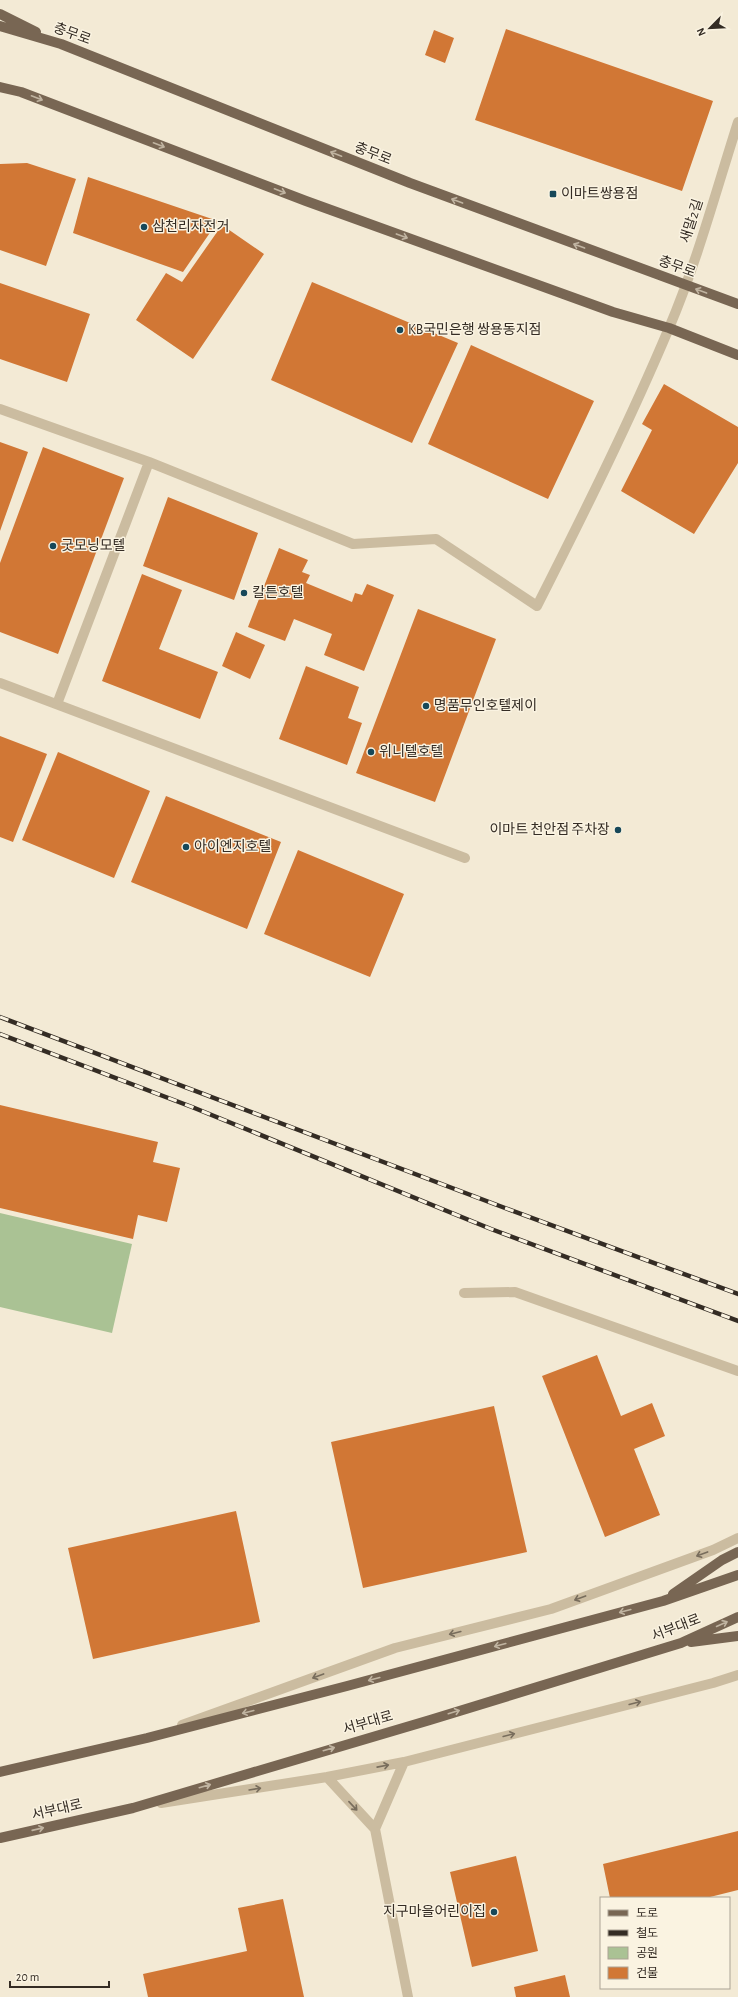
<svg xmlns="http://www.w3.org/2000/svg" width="738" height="1997" viewBox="0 0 738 1997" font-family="'Alegreya Sans','Noto Sans KR',sans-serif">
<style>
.green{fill:#aac294}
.building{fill:#d17735}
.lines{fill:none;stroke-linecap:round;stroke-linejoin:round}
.minor{stroke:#cbbca0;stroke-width:10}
.major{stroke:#786653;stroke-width:10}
.rail-casing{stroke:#342c24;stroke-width:4.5}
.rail{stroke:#faf3e1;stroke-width:3;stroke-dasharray:9;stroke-linecap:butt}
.oneway{stroke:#c0b4a1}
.oneway2{stroke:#786d5c}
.poi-dot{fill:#174859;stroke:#faf3e1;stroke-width:1.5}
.labels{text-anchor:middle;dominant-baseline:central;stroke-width:3;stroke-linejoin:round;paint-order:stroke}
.street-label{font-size:14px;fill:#342c24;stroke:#faf3e1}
.poi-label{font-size:14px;fill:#342c24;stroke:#faf3e1;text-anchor:start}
</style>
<rect width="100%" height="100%" fill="#f3ead5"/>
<path class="green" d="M0,1213L132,1244L112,1333L0,1307Z"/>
<path class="building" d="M506,29L713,101L682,191L475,120Z
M434,30L454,38L445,63L425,55Z
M27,163L76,179L46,266L0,250V164Z
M88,177L218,221L183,272L73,233Z
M222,225L264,254L193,359L136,320L166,273L182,282Z
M312,282L458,343L412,443L271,380Z
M0,283L90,314L67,382L0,359Z
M471,345L594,401L548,499L428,444Z
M664,384L738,427V463L694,534L621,491L652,430L642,424Z
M0,442L28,452L0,531Z
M43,447L124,478L58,654L0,632V563Z
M168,497L258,533L234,600L143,566Z
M279,548L308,560L302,572L310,575L306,583L352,602L355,593L362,595L367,584L394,595L364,671L324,655L332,634L294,619L285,641L248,627Z
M142,574L182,590L159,649L218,672L200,719L102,681Z
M418,609L496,639L435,802L356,773Z
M236,632L265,645L250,679L222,666Z
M306,666L359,687L348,718L362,723L347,765L279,739Z
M0,736L47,754L13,842L0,837Z
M58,752L150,791L114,878L22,840Z
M166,796L281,842L247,929L131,882Z
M298,850L404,894L370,977L264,934Z
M0,1105L158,1142L153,1162L180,1168L167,1222L138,1215L133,1239L0,1208Z
M597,1355L621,1416L652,1403L665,1436L634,1449L660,1515L605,1537L542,1376Z
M494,1406L527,1552L363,1588L331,1442Z
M236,1511L260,1622L93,1659L68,1548Z
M738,1831V1890L706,1898H610L603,1864Z
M516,1856L538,1951L472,1967L450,1872Z
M283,1899L304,1997H148L143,1974L247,1951L238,1908Z
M565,1975L570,1997H516L514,1987Z"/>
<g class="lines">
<path class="minor" d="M0,409L149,462L353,544L436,539L537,606C583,515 629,423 669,328C697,262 716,191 738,122
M0,683L465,858
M57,704L149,462
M464,1293L515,1292L738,1371
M182,1725L395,1648L551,1609L713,1550L738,1538
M327,1777L375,1829L404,1762
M161,1803L327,1777L404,1762L713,1683L738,1675
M375,1829L408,1997"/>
<path class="major" d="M0,14L36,32
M0,26L61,44L410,183L738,304
M0,87L21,92L306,201L613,312L669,328L738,355
M673,1594L722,1560L738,1552
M691,1642L738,1636
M0,1772L147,1738L347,1686L663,1601L738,1575
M0,1838L133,1808L430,1720L681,1643L738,1617"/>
<defs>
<path id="rail" d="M0,1017L505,1208L738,1294
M0,1034L192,1107L491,1229L738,1321"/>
</defs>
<use href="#rail" class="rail-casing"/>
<use href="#rail" class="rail"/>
</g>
<defs><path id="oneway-shaft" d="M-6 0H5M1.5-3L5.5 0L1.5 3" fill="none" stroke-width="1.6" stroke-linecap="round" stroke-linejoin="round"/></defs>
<g class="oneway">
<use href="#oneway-shaft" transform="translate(37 98) rotate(21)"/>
<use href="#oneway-shaft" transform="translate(159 145) rotate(21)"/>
<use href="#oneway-shaft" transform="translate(336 154) rotate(-159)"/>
<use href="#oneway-shaft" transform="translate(280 191) rotate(21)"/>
<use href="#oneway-shaft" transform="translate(457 201) rotate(-160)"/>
<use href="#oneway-shaft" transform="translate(402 236) rotate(20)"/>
<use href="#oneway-shaft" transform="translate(579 246) rotate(-160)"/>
<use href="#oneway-shaft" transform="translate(701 291) rotate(-160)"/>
<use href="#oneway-shaft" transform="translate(625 1611) rotate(165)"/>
<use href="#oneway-shaft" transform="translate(722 1624) rotate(-24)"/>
<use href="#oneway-shaft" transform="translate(500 1645) rotate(165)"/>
<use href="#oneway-shaft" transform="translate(374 1679) rotate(165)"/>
<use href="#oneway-shaft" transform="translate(248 1712) rotate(166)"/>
<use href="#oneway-shaft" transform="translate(454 1712) rotate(-17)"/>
<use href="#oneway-shaft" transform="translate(329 1749) rotate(-16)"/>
<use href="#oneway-shaft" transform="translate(205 1786) rotate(-16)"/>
<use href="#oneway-shaft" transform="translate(38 1829) rotate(-13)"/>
</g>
<g class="oneway2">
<use href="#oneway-shaft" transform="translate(702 1554) rotate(160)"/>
<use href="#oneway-shaft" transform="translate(580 1598) rotate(160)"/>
<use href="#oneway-shaft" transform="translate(455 1633) rotate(166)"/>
<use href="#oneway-shaft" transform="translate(318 1676) rotate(160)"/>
<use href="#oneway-shaft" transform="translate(635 1703) rotate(-14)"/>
<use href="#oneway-shaft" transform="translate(509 1735) rotate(-14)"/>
<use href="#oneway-shaft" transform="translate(383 1766) rotate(-11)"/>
<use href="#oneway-shaft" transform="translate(255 1789) rotate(-9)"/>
<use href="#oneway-shaft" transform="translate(353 1806) rotate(47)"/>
</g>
<g class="poi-dot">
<rect x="549" y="190" width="8" height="8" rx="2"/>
<circle cx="144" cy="227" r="4"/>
<circle cx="400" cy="330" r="4"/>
<circle cx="53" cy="546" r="4"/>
<circle cx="244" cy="593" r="4"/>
<circle cx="426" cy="706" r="4"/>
<circle cx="371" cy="752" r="4"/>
<circle cx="618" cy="830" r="4"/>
<circle cx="186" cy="847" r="4"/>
<circle cx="494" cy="1912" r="4"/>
</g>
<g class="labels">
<g class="street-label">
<text transform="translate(72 34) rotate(20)">충무로</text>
<text transform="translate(373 154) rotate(21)">충무로</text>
<text transform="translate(692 221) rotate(-72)">새말2길</text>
<text transform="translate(677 267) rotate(20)">충무로</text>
<text transform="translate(676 1628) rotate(-21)">서부대로</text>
<text transform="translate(368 1723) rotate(-16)">서부대로</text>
<text transform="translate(57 1810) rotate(-13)">서부대로</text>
</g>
<g class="poi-label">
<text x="561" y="194">이마트쌍용점</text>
<text x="152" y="227">삼천리자전거</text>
<text x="408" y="330">KB국민은행 쌍용동지점</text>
<text x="61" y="546">굿모닝모텔</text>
<text x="252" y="593">칼튼호텔</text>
<text x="434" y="706">명품무인호텔제이</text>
<text x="379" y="752">위니텔호텔</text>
<text x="610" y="830" text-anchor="end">이마트 천안점 주차장</text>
<text x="194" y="847">아이엔지호텔</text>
<text x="486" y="1912" text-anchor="end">지구마을어린이집</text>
</g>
</g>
<rect x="600" y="1897" width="130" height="92" fill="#faf3e1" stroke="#aba395"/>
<rect x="608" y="1910" width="20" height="6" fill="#786653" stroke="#aba395"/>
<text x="636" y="1917" font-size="12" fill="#342c24">도로</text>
<rect x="608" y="1930" width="20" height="6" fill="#342c24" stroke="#aba395"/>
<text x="636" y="1937" font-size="12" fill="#342c24">철도</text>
<rect x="608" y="1947" width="20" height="12" fill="#aac294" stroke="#aba395"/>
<text x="636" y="1957" font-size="12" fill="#342c24">공원</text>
<rect x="608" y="1967" width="20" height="12" fill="#d17735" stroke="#aba395"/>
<text x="636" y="1977" font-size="12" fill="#342c24">건물</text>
<g transform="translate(710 28) rotate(246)" stroke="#faf3e1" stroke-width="3" paint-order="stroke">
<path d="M0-3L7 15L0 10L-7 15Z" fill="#342c24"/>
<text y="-6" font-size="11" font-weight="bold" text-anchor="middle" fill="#342c24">N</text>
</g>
<path d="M10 1981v6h99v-6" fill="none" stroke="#342c24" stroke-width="2"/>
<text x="16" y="1981" font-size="12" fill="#342c24" stroke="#faf3e1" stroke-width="3" paint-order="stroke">20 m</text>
</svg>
